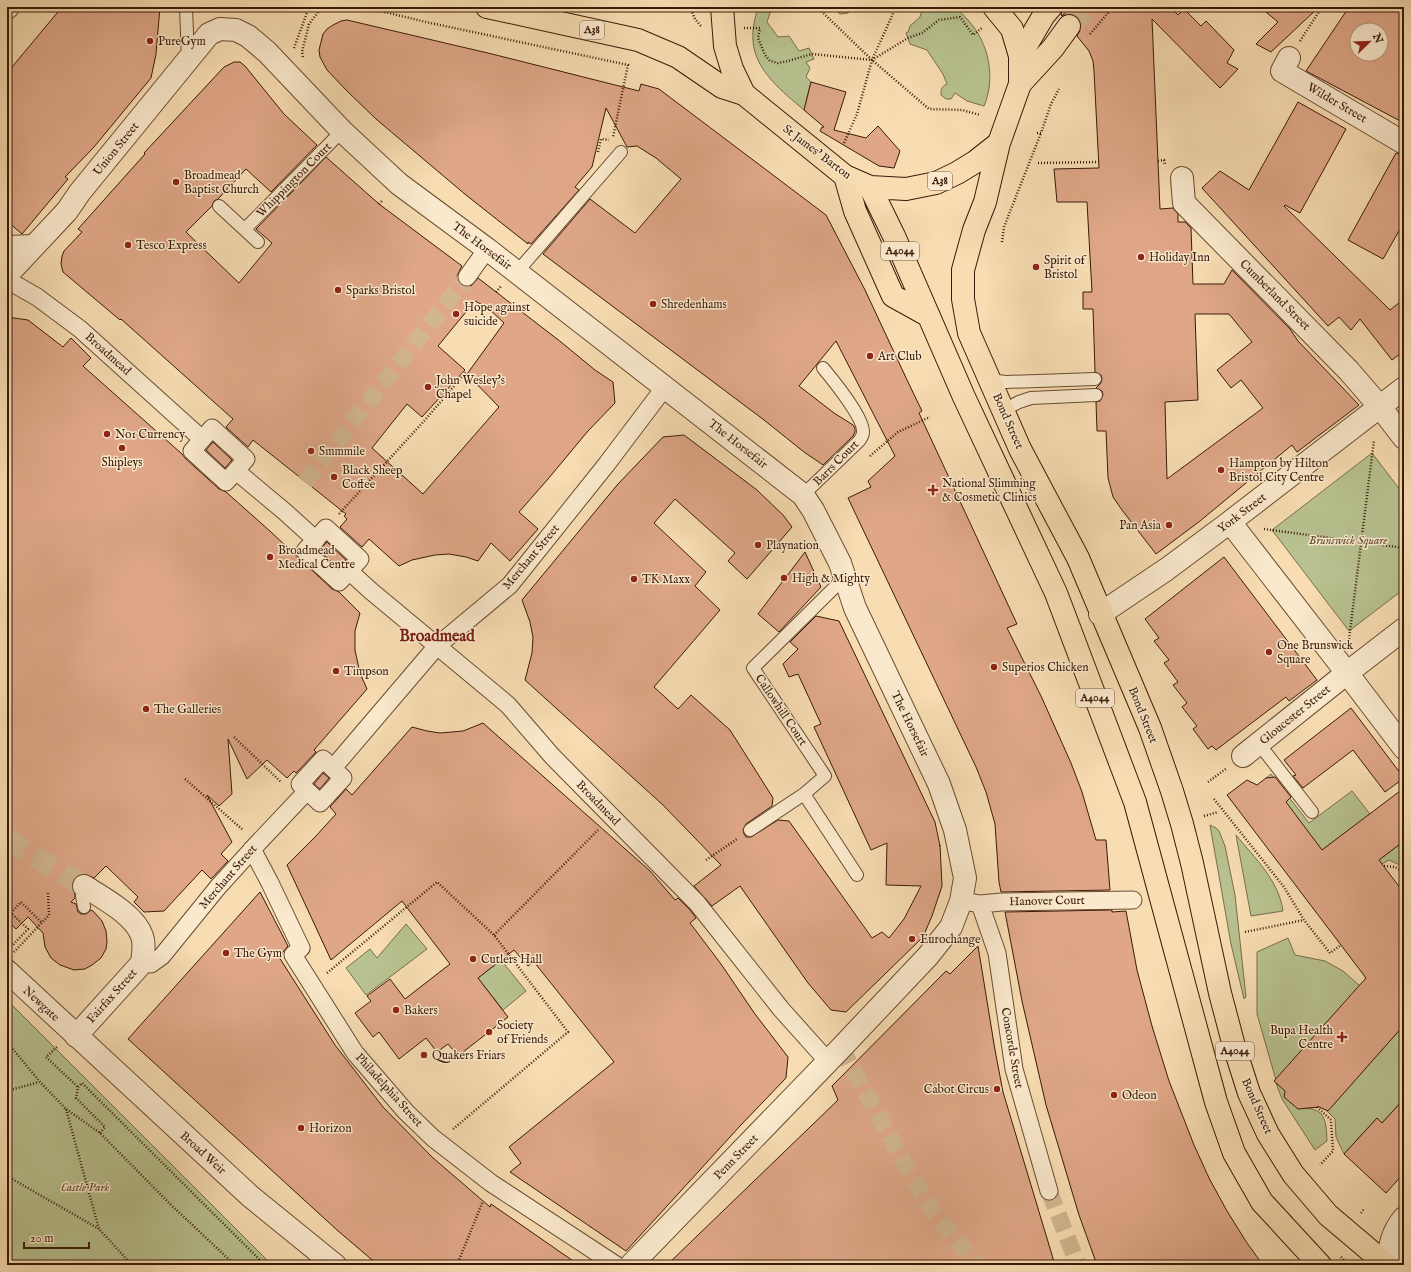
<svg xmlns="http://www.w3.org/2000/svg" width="1411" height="1272" viewBox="0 0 1411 1272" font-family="'IM FELL English',serif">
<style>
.green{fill:#b8c290;stroke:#796e4c}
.building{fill:#dfa788;stroke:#3a1a08;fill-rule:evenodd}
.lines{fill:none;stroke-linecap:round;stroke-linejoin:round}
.pedestrian-tunnel{stroke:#d2b690;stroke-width:17;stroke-dasharray:17 8;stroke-linecap:butt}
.minor-tunnel{stroke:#d2b690;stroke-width:22;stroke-dasharray:22 11;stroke-linecap:butt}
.primary-tunnel{stroke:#d2b690;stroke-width:22;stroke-dasharray:22 11;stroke-linecap:butt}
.service-casing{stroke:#6a4b32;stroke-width:14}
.pedestrian-casing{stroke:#6a4b32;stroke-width:19}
.minor-casing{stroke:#6a4b32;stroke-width:24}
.tertiary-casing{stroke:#6a4b32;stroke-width:24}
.primary-casing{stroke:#3a1a08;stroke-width:24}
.trunk-casing{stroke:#3a1a08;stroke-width:24}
.path{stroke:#3a1a08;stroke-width:2.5;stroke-dasharray:1 2;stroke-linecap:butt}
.service{stroke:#fae9cd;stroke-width:12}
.pedestrian{stroke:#fae9cd;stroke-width:17}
.minor{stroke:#fae9cd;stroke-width:22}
.tertiary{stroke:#fae9cd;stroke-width:22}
.primary{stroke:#f8ddb2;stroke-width:22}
.trunk{stroke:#f8ddb2;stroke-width:22}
.poi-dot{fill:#8f2418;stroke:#fae9cd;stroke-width:1.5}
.labels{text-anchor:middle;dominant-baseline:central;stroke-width:3;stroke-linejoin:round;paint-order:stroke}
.shield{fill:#fae9cd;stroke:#745843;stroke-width:1}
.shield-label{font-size:11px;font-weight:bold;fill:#3a1a08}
.poi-label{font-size:12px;fill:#3a1a08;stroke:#fae9cd;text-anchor:start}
.street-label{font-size:12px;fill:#3a1a08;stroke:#fae9cd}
.park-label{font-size:12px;font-style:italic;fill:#604c31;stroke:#fae9cd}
.district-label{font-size:16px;font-weight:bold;fill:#7a1f14;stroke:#fae9cd}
</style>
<rect width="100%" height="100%" fill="#f8ddb2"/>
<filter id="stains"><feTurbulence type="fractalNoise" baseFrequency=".005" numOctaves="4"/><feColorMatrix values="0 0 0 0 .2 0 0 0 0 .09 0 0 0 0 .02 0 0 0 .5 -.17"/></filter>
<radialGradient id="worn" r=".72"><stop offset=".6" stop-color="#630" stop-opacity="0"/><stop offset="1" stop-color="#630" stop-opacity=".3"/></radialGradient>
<path class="green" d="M758,7H772L767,22L778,37L789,36L799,51L809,48L814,59L806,62L810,68L806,77L811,82L804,110C783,92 755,71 753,41C752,29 755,18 758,7Z
M832,7H853L848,13L840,14Z
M923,7C930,7 948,5 954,7C959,10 964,16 968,20C989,43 996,78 984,106L967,101L955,93L951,99H946L941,95C941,89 941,87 947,84L943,74L927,50L910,44L906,33L908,32L910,26L920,17Z
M1372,453L1404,495V589L1349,631L1272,530Z
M1271,774L1309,823L1352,791L1370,814L1322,850L1265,779Z
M1210,825L1216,828L1219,831L1225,846L1235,895L1246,997L1244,999L1231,944Z
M1236,835C1255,858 1279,881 1283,911L1251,916Z
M1404,841V867L1389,860L1382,864L1379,860Z
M406,924L427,949L366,995L346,968L370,949L377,958Z
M1288,938L1295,955L1325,961L1343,971L1360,986L1276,1080L1257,1014V952Z
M501,960L526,991L503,1010L478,978Z
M7,1000L272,1265H7Z
M1404,1025V1099L1382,1123L1377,1118L1344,1154L1336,1137L1335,1119L1326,1110L1329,1109Z
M1276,1083L1284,1088L1298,1108C1325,1107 1326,1118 1327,1141L1315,1150L1282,1099Z"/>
<path class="building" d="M62,7H160L156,54L151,78L94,147L65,177L68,179L22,234L7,221V73Z
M1063,7H1170L1178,15L1184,9L1201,26L1206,21L1234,50L1227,63L1238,69L1220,88L1152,19L1160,209L1173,208L1178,214V222H1185L1191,228L1193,284H1224L1232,270L1290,329L1298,341L1359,405L1297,452L1292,445L1200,521L1156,554L1122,510L1113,497L1108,478L1106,431H1097L1096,402L1100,401L1103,395L1102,391L1096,388L1101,383L1102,379L1101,375L1095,372L1093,309H1083V292H1092L1087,202H1057L1054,169L1099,168L1094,71L1093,61L1089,51L1077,36L1081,28L1080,21L1076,16L1071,14H1064L1062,16L1061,15ZM1195,314H1229L1252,342L1217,370L1231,388L1241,380L1263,408L1167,479L1165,402L1198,400Z
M1260,7H1319L1271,52L1256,44L1278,22Z
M1349,7H1404V123L1306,71ZM1357,30H1381V54H1357Z
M347,20L492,54L639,91L641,84L659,89L826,215L865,290L908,382L922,411L919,413L1017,624L1007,628L1041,696L1071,763L1082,792L1096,840H1106L1110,890L1001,892L999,882L995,824L986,792L976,767L848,498L871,487L868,481L895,456L836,341L799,386L834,413L853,425L855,428V432L853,436L823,465L804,452L764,420L543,254L590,199L635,233L681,179L656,158L637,146L627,147L606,108L592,167L575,187L579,190L531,244L528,242V244L466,195L376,119L347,91L327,70L320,57L319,50L323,34L327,29L333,25L341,21Z
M234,62H240L245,66L284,114L317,145L271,192L246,169L218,199L214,201L212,206L186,232L239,283L272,243L256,229L326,157L379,204L462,266L457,276L458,281L461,285L466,287L471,286L478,278L561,342L595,370L613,382L615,403L588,431L548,479L519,512L538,529L510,561L491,543L478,561L466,557L449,554L435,555L412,560L399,566L369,539L362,547L340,527L347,519L344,516L346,514L253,440L248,447L226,427L233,419L121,319L120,320L63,272L61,264L62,256L64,251L82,232L78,229L145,154L144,153L224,67ZM475,301L488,308L504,323L467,374L499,407L423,494L372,448L407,404L422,417L465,370L438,346Z
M811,82L846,92L834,130L866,138L878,126L900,151L894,168L879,166L820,131L822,127H824L804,110Z
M1298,102L1346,129L1300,213L1285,205L1284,206L1390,310L1404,299V351L1392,360L1360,319L1351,330L1339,317L1328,326L1202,188L1220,171L1249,190Z
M1396,153L1404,155V222L1383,259L1348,240Z
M7,317L28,320L63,347L71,338L91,358L83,366L182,454L185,458L219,489L226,492L271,532L332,589L339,592L360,613L355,631V650L360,673L367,689L314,750L316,752L296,773L294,771L287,778L267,760L247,779L228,739L232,794L219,806L207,795L232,842L221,854L228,861L211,879L202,870L164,911L144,912L134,902L138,897L106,866L94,878L84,874L78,875L74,879L72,886L75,894V898L71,902L76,904L78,912L81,914H86L91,910L93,911L102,921L106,931L107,942L106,949L101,958L92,965L85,969L74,970L60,965L51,958L45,947L43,933L28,917L16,929L7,920Z
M684,435L757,490L783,515L792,527L747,579L728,561L735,553L675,499L654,523L706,572L695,586L720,610L654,687L678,709L691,695L730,730L756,771L773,798L772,806L746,824L743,830L744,834L746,837H751L778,820L789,821L872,938L882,932L889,938L904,919L921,886L886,885L887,843L871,850L814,727L821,724L798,674L789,677L783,664L798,649L790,642L816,616L839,621L935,822L940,846V845L942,886L932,916L923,937L846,1012L831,1010L808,983L740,886L712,906L694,886L721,865L663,805L525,680L532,653L533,637L530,622L522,600L618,484L663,437Z
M213,442L232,460L225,468L206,450Z
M327,542L346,560L338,568L319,550Z
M805,552L821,587L779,632L758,614Z
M1224,557L1317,680L1289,701L1286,697L1216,750L1212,746L1208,749L1193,729L1197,726L1182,707L1187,703L1173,685L1178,682L1164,663L1169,660L1154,641L1159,638L1145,619Z
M1351,708L1404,778L1385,792L1353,750L1303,788L1293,776L1296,775L1284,760Z
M483,723L650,871L675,900L678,898L690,910L696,918L690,923L721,964L755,1014L788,1057L786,1078L740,1126L626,1251L510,1172L521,1163L509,1147L614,1062L534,962L528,966L514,950L478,978L508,1017L458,1056L448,1044L437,1052L426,1038L399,1059L379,1032L373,1037L355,1013L371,1001L367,996L390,979L405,999L450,964L402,901L331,960L287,865L315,837L336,814L330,807L346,789L352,795L412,727L427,731L440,733L463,731Z
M323,773L329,778L320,789L314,784Z
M1275,777L1291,797L1286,802L1322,850L1404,788V841L1379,860L1404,893V1025L1328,1111L1319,1107L1298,1109L1284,1097L1285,1091L1274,1081L1366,978L1227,795L1247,780L1257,785L1266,778Z
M260,892L288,946L279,957L335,1045L383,1107L432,1157L490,1207L491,1204L579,1265H378L337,1230L128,1039Z
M1112,910V912L1126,911L1137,970L1152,1026L1169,1081L1194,1145L1209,1178L1227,1211L1247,1243L1263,1265H1097L1079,1215L1046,1105L1022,1001L1005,912Z
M978,946L995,1050L1003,1092L1055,1265H667L838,1100L832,1086L946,971L950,974Z
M1404,1099V1173L1386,1193L1344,1154L1377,1118L1382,1123Z"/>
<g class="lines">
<path class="pedestrian-tunnel" d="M305,482L467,277
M841,1048L901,1157L934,1213L977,1265
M1049,1191L1078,1265"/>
<path class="minor-tunnel" d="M7,838L23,850L84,886"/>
<path class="primary-tunnel" d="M1069,26L1088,7"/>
<defs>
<path id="service" d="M186,7L188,60
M219,206L258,242
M245,229L342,131
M517,272L621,152
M989,380L1006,382L1095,379
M1004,410L1019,402L1031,398L1096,395
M803,495L859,441C861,438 863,436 863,432C864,418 833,380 823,368
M845,577L753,668L825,776L804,794L857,875
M1259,744L1312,812
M750,830L804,794
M84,907L82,896L93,892"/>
<path id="pedestrian" d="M7,277L16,285L37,297L80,329L202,439
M467,277L487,249
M212,428L246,459L226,482L192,451Z
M236,471L284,511L316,540
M326,528L360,559L339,582L305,551Z
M349,571L371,591L508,705L552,756L697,903L781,1009L824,1057
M323,759L343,778L320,803L300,784Z
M333,768L437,646L510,585L606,465L665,387
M252,849L270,883L301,948L293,955L355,1053L406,1112L433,1138L491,1183L616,1265
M969,902L980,904L1002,902L1133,900
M980,904L997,953L1014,1069L1049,1191
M151,964L162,956L218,887L258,843L307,791"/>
<path id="minor" d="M7,8L8,7
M1289,58L1282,71L1404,143
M1182,178L1184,203L1349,371L1380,407L1404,438
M7,247L34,246
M7,275L67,211L80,192L209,34L220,29L236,30L248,36L267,52L342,131L399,184L487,249L803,495L813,510L840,563L855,608L939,784L955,830L965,878L961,901L951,927L928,956L841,1048L631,1265
M1230,522L1347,673L1404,629
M1100,614L1167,569L1230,522L1404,388
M1243,756L1347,673L1404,748
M76,1036L142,963C143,954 145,944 142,936C135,915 103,898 84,886
M1388,1265C1389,1247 1392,1232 1404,1218"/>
<path id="tertiary" d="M7,971L250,1196L335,1265"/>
<path id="primary" d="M487,7L638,40L678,57L722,87L744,94
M1020,56L1044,15L1051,7
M1020,84L1053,48L1069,26"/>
<path id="trunk" d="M722,7L725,46L732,69L744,94L845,176L870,187L906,189L936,183L957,173L975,162L999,143
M994,7L1012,29L1020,56V84L999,143L985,202L974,230L963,270V299L969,333L1020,449L1078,558L1150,728L1172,791L1182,824L1192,863L1220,993L1234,1046L1249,1093L1268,1134L1293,1174L1328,1215L1387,1265
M845,176L855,211L893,296L929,316
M870,187L894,236L964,397L1056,593L1090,683L1135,802L1216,1102L1234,1153L1262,1202L1320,1265"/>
</defs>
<use href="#service" class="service-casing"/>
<use href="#pedestrian" class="pedestrian-casing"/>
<use href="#minor" class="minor-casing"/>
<use href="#tertiary" class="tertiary-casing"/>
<use href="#primary" class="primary-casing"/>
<use href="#trunk" class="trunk-casing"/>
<path class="path" d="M364,7L426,22L628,65L613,137
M690,7L695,19L701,26
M817,7L872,60L929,109L962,110L980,115
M744,28H760L758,38L765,55L770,61L778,63L788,61L812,54L872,60L908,38L922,33L939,20L960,17L973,35L983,27
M1090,34L1113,7
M1300,41L1322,7
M294,48L309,7
M303,57L302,52L309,24L322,7
M1037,133H1041L1051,104L1059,89
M844,143L857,114L872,60L896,7
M598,152L601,139L609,140
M1158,161L1164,160L1165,165
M1038,163L1099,162
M379,204L383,200
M1002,242L1004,227L1041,133
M496,292L501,286
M870,456L898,432L930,417
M339,514L425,420L467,371
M1264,529L1404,548
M1349,639L1374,440
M234,737L281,782
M185,779L243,830
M1208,782L1227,768
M1214,799L1284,887L1304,920L1330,953L1341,945
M1204,816L1218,812
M706,860L737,839
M1384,866L1395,867L1404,873
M1245,932L1304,920
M494,935L598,830
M9,949L28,929L11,913L21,902L42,923
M14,952L49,915L48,892
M327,973L437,882L494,935L568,1032L452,1130
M7,1042L40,1082L66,1109L100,1133L171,1205L235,1265
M57,1047L46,1057L78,1087
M7,1091L39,1082
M1317,1107L1331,1120L1333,1151L1320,1165
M66,1109L99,1229L132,1265
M100,1133L105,1127L76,1098L78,1087L82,1083L265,1265
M7,1176L99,1229
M1361,1213L1364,1209
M7,1225V1175
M1341,1257L1349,1265
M457,1265L483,1201"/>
<use href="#service" class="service"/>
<use href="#pedestrian" class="pedestrian"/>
<use href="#minor" class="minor"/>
<use href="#tertiary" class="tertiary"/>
<use href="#primary" class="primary"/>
<use href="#trunk" class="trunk"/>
</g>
<g class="poi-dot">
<circle cx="150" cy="41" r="4"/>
<circle cx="176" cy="182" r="4"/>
<circle cx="128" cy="245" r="4"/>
<circle cx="1141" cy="257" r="4"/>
<circle cx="1036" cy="267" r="4"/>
<circle cx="338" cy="290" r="4"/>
<circle cx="653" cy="304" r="4"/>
<circle cx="456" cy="314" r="4"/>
<circle cx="870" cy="356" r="4"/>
<circle cx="428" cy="387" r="4"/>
<circle cx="107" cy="434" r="4"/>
<circle cx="122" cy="448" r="4"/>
<circle cx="311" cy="451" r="4"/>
<circle cx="1221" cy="470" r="4"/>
<circle cx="334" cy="477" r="4"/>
<path d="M931 484h4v4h4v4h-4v4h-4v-4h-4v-4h4z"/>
<circle cx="1169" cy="525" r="4"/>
<circle cx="758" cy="545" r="4"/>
<circle cx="270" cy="557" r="4"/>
<circle cx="784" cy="578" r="4"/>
<circle cx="634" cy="579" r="4"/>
<circle cx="1269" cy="652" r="4"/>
<circle cx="994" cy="667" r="4"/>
<circle cx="336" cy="671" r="4"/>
<circle cx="146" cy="709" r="4"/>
<circle cx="912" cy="939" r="4"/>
<circle cx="226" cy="953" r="4"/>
<circle cx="473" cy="959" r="4"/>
<circle cx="396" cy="1010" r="4"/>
<circle cx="489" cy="1032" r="4"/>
<path d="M1340 1031h4v4h4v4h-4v4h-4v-4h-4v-4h4z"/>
<circle cx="424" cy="1055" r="4"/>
<circle cx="997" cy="1089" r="4"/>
<circle cx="1114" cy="1095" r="4"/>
<circle cx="301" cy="1128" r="4"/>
</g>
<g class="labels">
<g class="shield">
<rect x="580" y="21" width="24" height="18" rx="3"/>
<rect x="928" y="172" width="24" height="18" rx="3"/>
<rect x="881" y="242" width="38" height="18" rx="3"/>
<rect x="1076" y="689" width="38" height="18" rx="3"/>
<rect x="1216" y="1042" width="38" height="18" rx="3"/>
</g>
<g class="shield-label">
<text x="592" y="30">A38</text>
<text x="940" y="181">A38</text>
<text x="900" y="251">A4044</text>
<text x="1095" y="698">A4044</text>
<text x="1235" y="1051">A4044</text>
</g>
<g class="poi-label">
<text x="158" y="41">PureGym</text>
<text x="184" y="175">Broadmead<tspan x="184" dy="14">Baptist Church</tspan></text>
<text x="136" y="245">Tesco Express</text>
<text x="1149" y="257">Holiday Inn</text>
<text x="1044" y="260">Spirit of<tspan x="1044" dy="14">Bristol</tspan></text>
<text x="346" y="290">Sparks Bristol</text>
<text x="661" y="304">Shredenhams</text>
<text x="464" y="307">Hope against<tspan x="464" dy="14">suicide</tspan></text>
<text x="878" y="356">Art Club</text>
<text x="436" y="380">John Wesley's<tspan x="436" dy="14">Chapel</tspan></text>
<text x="115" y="434">No1 Currency</text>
<text x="319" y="451">Smmmile</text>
<text x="122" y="462" text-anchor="middle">Shipleys</text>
<text x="1229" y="463">Hampton by Hilton<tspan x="1229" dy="14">Bristol City Centre</tspan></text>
<text x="342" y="470">Black Sheep<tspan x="342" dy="14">Coffee</tspan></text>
<text x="942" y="483">National Slimming<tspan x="942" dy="14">&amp; Cosmetic Clinics</tspan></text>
<text x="1161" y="525" text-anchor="end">Pan Asia</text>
<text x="766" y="545">Playnation</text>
<text x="278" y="550">Broadmead<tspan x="278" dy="14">Medical Centre</tspan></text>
<text x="792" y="578">High &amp; Mighty</text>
<text x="642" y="579">TK Maxx</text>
<text x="1277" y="645">One Brunswick<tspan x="1277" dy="14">Square</tspan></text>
<text x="1002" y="667">Superios Chicken</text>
<text x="344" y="671">Timpson</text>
<text x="154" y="709">The Galleries</text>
<text x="920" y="939">Eurochange</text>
<text x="234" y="953">The Gym</text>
<text x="481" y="959">Cutlers Hall</text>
<text x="404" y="1010">Bakers</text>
<text x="497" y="1025">Society<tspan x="497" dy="14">of Friends</tspan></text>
<text x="1333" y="1030" text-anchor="end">Bupa Health<tspan x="1333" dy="14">Centre</tspan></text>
<text x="432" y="1055">Quakers Friars</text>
<text x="989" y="1089" text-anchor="end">Cabot Circus</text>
<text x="1122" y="1095">Odeon</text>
<text x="309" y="1128">Horizon</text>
</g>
<g class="street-label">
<text transform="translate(1337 103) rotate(30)">Wilder Street</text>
<text transform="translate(116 149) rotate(-51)">Union Street</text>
<text transform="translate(817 152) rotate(37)">St James' Barton</text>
<text transform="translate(294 180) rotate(-45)">Whippington Court</text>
<text transform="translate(482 246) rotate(37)">The Horsefair</text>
<text transform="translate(1275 295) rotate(45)">Cumberland Street</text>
<text transform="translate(108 354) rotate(42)">Broadmead</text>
<text transform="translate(1008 421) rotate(66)">Bond Street</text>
<text transform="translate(738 444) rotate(38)">The Horsefair</text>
<text transform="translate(836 463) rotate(-45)">Barrs Court</text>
<text transform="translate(1242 513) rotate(-37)">York Street</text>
<text transform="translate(531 557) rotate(-50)">Merchant Street</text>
<text transform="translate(781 710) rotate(56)">Callowhill Court</text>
<text transform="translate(1143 715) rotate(68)">Bond Street</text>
<text transform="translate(1295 715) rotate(-39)">Gloucester Street</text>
<text transform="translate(910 724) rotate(64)">The Horsefair</text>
<text transform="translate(598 803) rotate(46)">Broadmead</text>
<text transform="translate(228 877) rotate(-49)">Merchant Street</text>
<text transform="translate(1047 901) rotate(-1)">Hanover Court</text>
<text transform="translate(112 996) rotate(-48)">Fairfax Street</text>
<text transform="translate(41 1004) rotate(43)">Newgate</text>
<text transform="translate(1012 1048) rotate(80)">Concorde Street</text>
<text transform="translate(389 1090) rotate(48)">Philadelphia Street</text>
<text transform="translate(1257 1106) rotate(66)">Bond Street</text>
<text transform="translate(203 1153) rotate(42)">Broad Weir</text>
<text transform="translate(736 1157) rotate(-46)">Penn Street</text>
</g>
<g class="park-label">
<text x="1348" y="540">Brunswick Square</text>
<text x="85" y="1187">Castle Park</text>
</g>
<g class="district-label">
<text x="437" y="637">Broadmead</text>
</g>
</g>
<rect width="1411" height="1272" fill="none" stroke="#f8ddb2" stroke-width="24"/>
<rect x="8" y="8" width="1395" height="1256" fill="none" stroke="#3a1a08" stroke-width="2"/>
<rect x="12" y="12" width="1387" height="1248" fill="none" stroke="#3a1a08"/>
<g transform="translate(1369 42) rotate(67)"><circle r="19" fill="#fae9cd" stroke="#ad967e"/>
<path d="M0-3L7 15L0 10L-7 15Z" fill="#8f2418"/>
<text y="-6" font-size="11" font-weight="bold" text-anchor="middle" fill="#3a1a08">N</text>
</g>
<path d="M24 1242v6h65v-6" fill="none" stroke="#3a1a08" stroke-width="2"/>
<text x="30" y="1242" font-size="12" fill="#3a1a08" stroke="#fae9cd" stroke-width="3" paint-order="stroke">20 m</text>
<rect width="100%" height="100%" filter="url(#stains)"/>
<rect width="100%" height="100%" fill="url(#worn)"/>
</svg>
